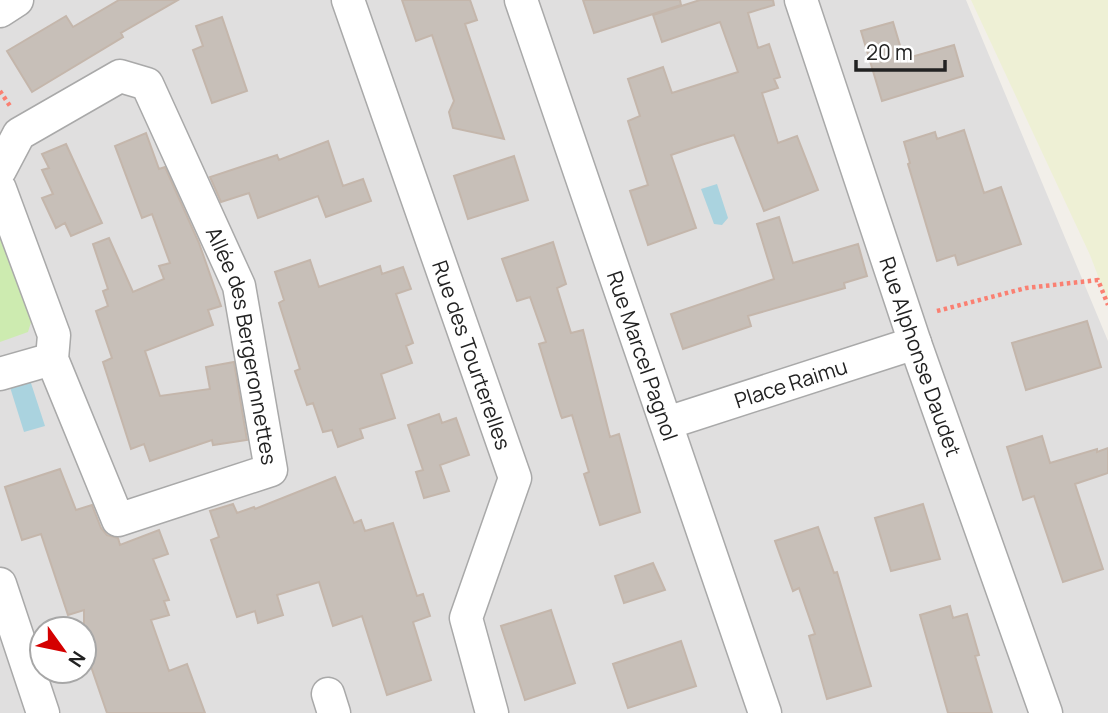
<svg xmlns="http://www.w3.org/2000/svg" width="1108" height="713" viewBox="0 0 1108 713" font-family="Manrope,sans-serif">
<style>
.residential{fill:#e0dfdf;fill-rule:evenodd}
.farmland{fill:#eef0d5}
.grass{fill:#cdebb0}
.water{fill:#aad3df}
.building{fill:#c7bfb8;stroke:#c4b6ab;stroke-width:2}
.lines{fill:none;stroke-linecap:round;stroke-linejoin:round}
.street-casing{stroke:#a9a9a9;stroke-width:35}
.path{stroke:#fa8072;stroke-width:4.5;stroke-dasharray:3.5 3.5;stroke-linecap:butt}
.street{stroke:#fff;stroke-width:32}
.labels{text-anchor:middle;dominant-baseline:central;stroke-width:5;stroke-linejoin:round;paint-order:stroke}
.street-label{font-size:21px;fill:#222;stroke:#fff}
</style>
<rect width="100%" height="100%" fill="#f2efe9"/>
<path class="residential" d="M0,0H966L1108,341V713H0ZM42,629H84V671H42Z"/>
<path class="farmland" d="M971,0H1108V302L1090,255Z"/>
<path class="grass" d="M0,198L33,316L28,332L0,342Z"/>
<path class="water" d="M717,184L728,218L722,225L714,224L701,189Z
M29,377L45,426L24,432L9,384Z"/>
<path class="building" d="M119,0H178L121,33L123,37L32,92L7,51L66,16L73,27Z
M402,0H470L477,20L465,24L504,139L453,128L449,112L454,101L432,35L416,41Z
M583,0H680L681,5L594,33Z
M700,0H773L774,5L748,13L758,48L769,44L780,77L774,79L778,88L762,93L778,143L797,136L818,190L764,211L734,135L701,145L671,155L696,228L648,245L630,191L648,185L628,121L640,116L628,79L663,67L672,93L738,72L720,22L662,42L653,15Z
M222,17L247,91L212,103L193,50L203,46L196,26Z
M893,22L904,59L954,45L963,76L882,101L861,31Z
M964,130L984,193L1001,187L1021,244L958,265L955,255L937,261L908,164L910,163L904,142L935,132L937,139Z
M146,133L159,169L165,167L199,243L221,306L208,310L213,325L145,351L160,396L210,389L206,367L234,362L247,440L213,445L212,440L150,461L144,444L131,449L103,362L112,358L96,311L108,306L103,291L108,289L93,244L109,238L133,292L164,279L159,266L170,263L152,214L142,218L115,146Z
M328,141L343,186L363,179L371,201L326,217L318,196L258,218L249,193L221,202L210,177L277,155L279,160Z
M66,144L102,223L71,236L65,223L56,228L42,198L53,194L42,170L49,168L42,154Z
M514,156L528,200L468,219L454,176Z
M779,217L793,263L858,244L867,276L844,283L845,288L748,316L751,326L683,349L671,314L774,279L757,224Z
M553,242L566,284L557,288L571,333L583,330L610,437L619,434L640,512L600,525L584,474L589,472L572,415L562,418L561,416L539,344L546,342L530,297L517,301L502,259Z
M310,260L319,287L380,266L382,274L403,267L411,289L396,294L413,343L406,346L412,363L381,374L395,418L360,429L363,438L338,447L332,430L323,432L313,403L307,405L295,371L300,369L279,303L284,300L275,272Z
M1087,321L1101,367L1026,390L1012,343Z
M439,414L442,423L456,418L469,455L440,465L449,491L424,498L416,472L423,470L408,425Z
M1042,436L1050,463L1097,449V452L1108,448V473L1075,484L1103,569L1063,582L1034,496L1023,500L1007,447Z
M60,469L76,510L92,505L101,528L107,535L118,538L120,545L159,530L168,554L153,559L169,600L164,601L169,615L151,620L169,671L187,664L205,713H107L84,646V610L68,615L41,534L22,540L5,487Z
M335,477L354,523L361,520L365,531L393,523L417,596L423,594L430,616L413,622L431,680L387,695L362,616L333,626L319,582L277,595L283,615L258,623L255,611L237,617L211,540L219,537L210,511L233,504L237,513L254,507L255,509Z
M923,504L940,559L891,571L875,518Z
M818,527L834,573L837,572L871,686L827,699L809,636L815,634L799,588L793,591L775,541Z
M653,563L665,590L624,603L615,576Z
M950,606L953,618L967,614L979,655L975,656L992,713H948L920,615Z
M551,610L575,683L525,700L501,626Z
M681,641L696,686L628,708L613,664Z"/>
<g class="lines">
<defs>
<g id="street">
<path id="s1" d="M348,0L515,478L466,618L492,713"/>
<path id="s2" d="M521,0L765,713"/>
<path id="s3" d="M801,0L915,343L1046,713"/>
<path d="M0,11L17,0"/>
<path id="s4" d="M0,170L19,134L120,76L147,84L239,286L271,470L118,520L52,359L54,335L0,189"/>
<path d="M0,374L52,359"/>
<path id="s5" d="M667,423L915,343"/>
<path d="M0,584L43,713"/>
<path d="M328,694L334,713"/>
</g>
</defs>
<use href="#street" class="street-casing"/>
<path class="path" d="M0,91L10,106
M937,311L1026,288L1098,280L1108,305"/>
<use href="#street" class="street"/>
</g>
<g class="labels">
<g class="street-label">
<text stroke="none"><textPath href="#s4" startOffset="466">Allée des Bergeronnettes</textPath></text>
<text stroke="none"><textPath href="#s1" startOffset="376">Rue des Tourterelles</textPath></text>
<text stroke="none"><textPath href="#s2" startOffset="376">Rue Marcel Pagnol</textPath></text>
<text stroke="none"><textPath href="#s3" startOffset="376">Rue Alphonse Daudet</textPath></text>
<text stroke="none"><textPath href="#s5" startOffset="130">Place Raimu</textPath></text>
</g>
</g>
<g transform="translate(63 650) rotate(123)"><circle r="33" fill="#ffffff" stroke="#a7a7a7" stroke-width="2"/>
<path d="M0-5L12 26L0 18L-12 26Z" fill="#d40000"/>
<text y="-10" font-size="19" font-weight="bold" text-anchor="middle" fill="#222222">N</text>
</g>
<path d="M856 60v10h89v-10" fill="none" stroke="#222222" stroke-width="3.5"/>
<text x="866" y="60" font-size="21" fill="#222222" stroke="#ffffff" stroke-width="5" paint-order="stroke">20 m</text>
</svg>
